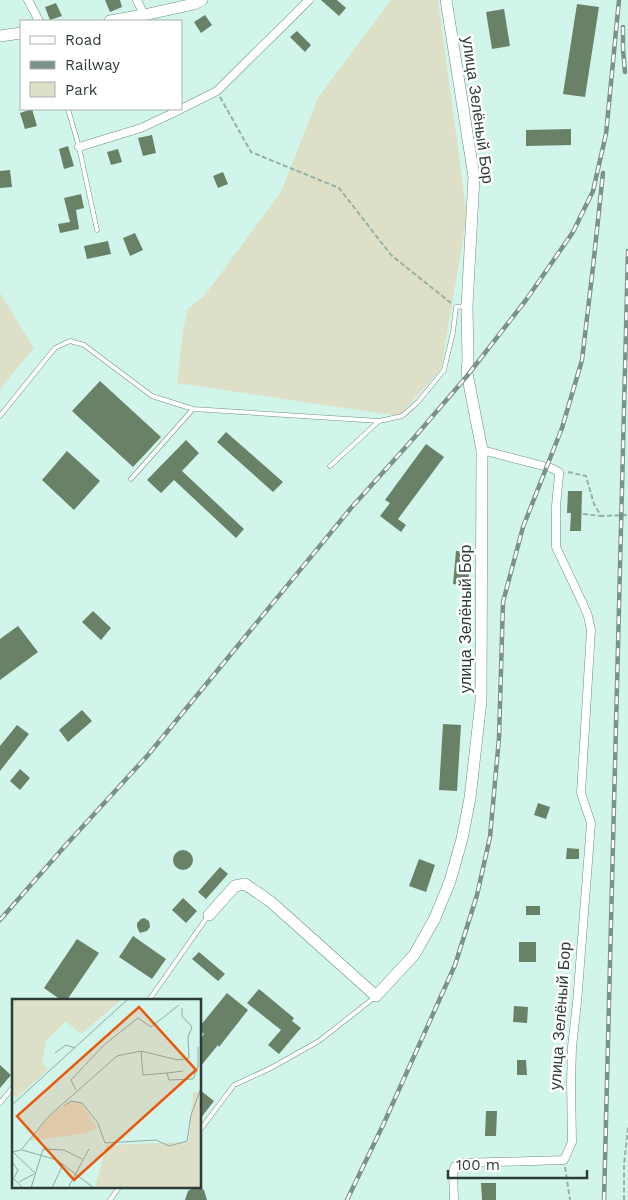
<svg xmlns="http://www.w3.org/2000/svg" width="628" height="1200" viewBox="0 0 628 1200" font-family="'Work Sans',sans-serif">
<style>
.green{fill:#dddfc6}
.building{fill:#698167}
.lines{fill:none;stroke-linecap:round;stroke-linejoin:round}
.lane-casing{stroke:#6f9086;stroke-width:5}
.street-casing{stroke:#6f9086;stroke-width:9}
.secondary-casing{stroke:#6f9086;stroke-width:12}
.path{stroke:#95b1a9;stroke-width:2;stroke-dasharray:5 2.5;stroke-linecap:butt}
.lane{stroke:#fff;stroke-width:4}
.street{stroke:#fff;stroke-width:8}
.secondary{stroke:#fff;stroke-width:11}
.rail-casing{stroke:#7a928b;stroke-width:4.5}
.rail{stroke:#fff;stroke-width:2.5;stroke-dasharray:8;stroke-linecap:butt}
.labels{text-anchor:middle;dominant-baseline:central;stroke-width:5;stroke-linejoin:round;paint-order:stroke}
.street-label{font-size:16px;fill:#2e3c38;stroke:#fff}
.inset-road{fill:none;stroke:#90aba3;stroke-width:1}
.view{fill:#e8590c;fill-opacity:0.15;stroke:#e8590c;stroke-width:2.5}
.inset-edge{fill:none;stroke:#2e3c38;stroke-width:2.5}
</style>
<rect width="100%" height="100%" fill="#d1f5ea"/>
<path class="green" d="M391,0H438L467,216L441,369L399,416L177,383L183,331L188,309L205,295L281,192L318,98Z
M0,293L34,348L0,389Z"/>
<path class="building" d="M105,0H120L122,7L110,12Z
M321,0H337L346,8L339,16Z
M56,3L62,16L50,20L45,7Z
M577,4L599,7L585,97L563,94Z
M504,9L510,46L492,49L486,12Z
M205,15L212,25L201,33L194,22Z
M297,31L311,45L305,52L290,37Z
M32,109L37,126L25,129L20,113Z
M571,129V145L526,146V130Z
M152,135L156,153L143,156L138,138Z
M68,146L74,166L64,169L59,149Z
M118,149L122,162L111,165L107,152Z
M10,170L12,187L0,188V171Z
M223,172L228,184L218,188L213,176Z
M81,194L84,208L76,210L79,229L60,233L58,224L70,222L64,198Z
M135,233L143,250L130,256L123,238Z
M108,241L111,254L87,259L84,246Z
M100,381L161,437L133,467L72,411Z
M226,432L283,482L273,492L217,442Z
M186,440L199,453L182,471L244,529L236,538L174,480L161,493L147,480Z
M426,444L444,457L398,519L406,525L401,532L380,516L390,503L385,500Z
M67,451L100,481L74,510L42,480Z
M568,491H582L581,531H570L571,513H567Z
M456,551L471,552L468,586L453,584Z
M93,611L111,628L101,640L82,622Z
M18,626L38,652L0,680V639Z
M82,710L92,721L68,742L59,730Z
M443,724L461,725L457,791L439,790Z
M17,725L29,734L0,771V746Z
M20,769L30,778L20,790L10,781Z
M538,803L550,807L546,819L534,815Z
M567,848L579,849V859H566Z
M173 860a10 10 0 1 1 20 0a10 10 0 1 1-20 0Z
M419,859L435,865L426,892L409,886Z
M220,867L228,874L206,899L198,892Z
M183,898L197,911L186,923L172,910Z
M526,906H540V915H526Z
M144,918L149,921L150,927L147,931L140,933L137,927V923L141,919Z
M133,936L166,959L152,979L119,957Z
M77,939L99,953L67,1000H61L44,988Z
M519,942H536V962H519Z
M199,952L225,974L218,981L192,959Z
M259,989L294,1018L292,1021L301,1028L279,1054L268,1045L281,1030L247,1003Z
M227,993L248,1010L219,1047L218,1045L200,1067V1039L204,1034L200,1031V1026Z
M514,1006L528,1007L527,1023L513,1022Z
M517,1060H526L527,1075H517Z
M0,1065L11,1075L0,1088Z
M200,1090L214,1101L200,1119Z
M486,1111H497L496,1136H485Z
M481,1183H496V1200H482Z
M194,1187L201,1188L204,1190L207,1200H185L188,1191Z"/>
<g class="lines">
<defs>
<path id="lane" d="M68,109L79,147L97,230
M0,416L55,348L70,341L84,345L152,396L193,409L379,421L402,416L418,402L444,370L453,332L456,307L465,306
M330,466L379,421
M131,479L193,409
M149,1000L208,916
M0,1103L14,1086
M200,1130L234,1085L269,1069L319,1041L375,997
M110,1200L120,1186"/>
<path id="street" d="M28,0L39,21
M137,0L144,15
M79,147L141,128L171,114L217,91L309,0
M454,1200L453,1172L455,1166L461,1163L564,1160L572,1142L571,1083L572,1047L577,1003L591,823L581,793L591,630L588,616L583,604L556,547V506L559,475V472L551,468L482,450"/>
<path id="secondary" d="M110,21L144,15L194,4L202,0
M0,36L21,33
M209,915L235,886L245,884L271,902L376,996L414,955L435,918L450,881L462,839L470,798L481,701L482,450L467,373L468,360L467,306L474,177L446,0"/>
</defs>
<use href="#lane" class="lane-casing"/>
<use href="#street" class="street-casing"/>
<use href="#secondary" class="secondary-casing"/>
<path class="path" d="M220,97L251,152L339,188L391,255L451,303
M568,472L586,476L594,504L601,516L628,515
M583,514L601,516
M565,1167L570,1200
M624,1200V1165L628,1127"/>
<use href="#lane" class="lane"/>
<use href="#street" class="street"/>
<use href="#secondary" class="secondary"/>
<defs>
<path id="rail" d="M623,27V49L625,72
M0,920L65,846L148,755L351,508L413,439L467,376L526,300L573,232L593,191L606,134L619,0
M347,1200L384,1123L455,965L477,895L490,837L499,738L503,602L523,527L562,428L582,360L593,267L603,173
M604,1200L628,251"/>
</defs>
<use href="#rail" class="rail-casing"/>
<use href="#rail" class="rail"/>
</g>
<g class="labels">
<g class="street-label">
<text transform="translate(478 110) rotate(82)">улица Зелёный Бор</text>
<text transform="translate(465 619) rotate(-90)">улица Зелёный Бор</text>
<text transform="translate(560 1016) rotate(-86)">улица Зелёный Бор</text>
</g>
</g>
<g transform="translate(12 999)">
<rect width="189" height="189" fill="#d1f5ea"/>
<path d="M0,0H110L69,35L54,22L34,42L30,64L36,71L5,98L0,96ZM181,93H189V189H83L94,146L177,143ZM59,103H68L85,128L76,134L17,142L41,114Z" fill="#dddfc6"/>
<path class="inset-road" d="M129,52L166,61L177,59L176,38L180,28L170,17V9M43,54L54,46L63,49M155,74L171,72M64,91L59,81L92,46L126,19L139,28L167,6M0,106L116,0M52,107L59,102L70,104L86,124L93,144L144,141L157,147L175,142L179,116L189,89M10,151L45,161L82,189M0,153L9,151L37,117L105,57L129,52L131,76L155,74L157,81L181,80L186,68V48M1,153L23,174M0,163L6,171L2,179M0,178L11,189M7,183L22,175M19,189L31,150L52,151L70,160M40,189L51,165M56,189L77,150"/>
<path class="view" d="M127,8L184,71L62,181L5,117Z"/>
<rect width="189" height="189" class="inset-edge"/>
</g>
<rect x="20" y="20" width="162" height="90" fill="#ffffff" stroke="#abb1af"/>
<rect x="30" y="36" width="25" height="8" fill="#ffffff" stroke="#abb1af"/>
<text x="65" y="45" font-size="15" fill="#2e3c38">Road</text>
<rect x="30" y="61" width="25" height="8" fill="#7a928b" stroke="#abb1af"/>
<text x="65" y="70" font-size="15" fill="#2e3c38">Railway</text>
<rect x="30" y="82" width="25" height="15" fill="#dddfc6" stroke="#abb1af"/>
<text x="65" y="95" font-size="15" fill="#2e3c38">Park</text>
<path d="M448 1170v8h139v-8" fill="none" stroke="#2e3c38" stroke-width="2.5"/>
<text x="456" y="1170" font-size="15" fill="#2e3c38" stroke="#ffffff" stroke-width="4" paint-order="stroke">100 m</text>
</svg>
